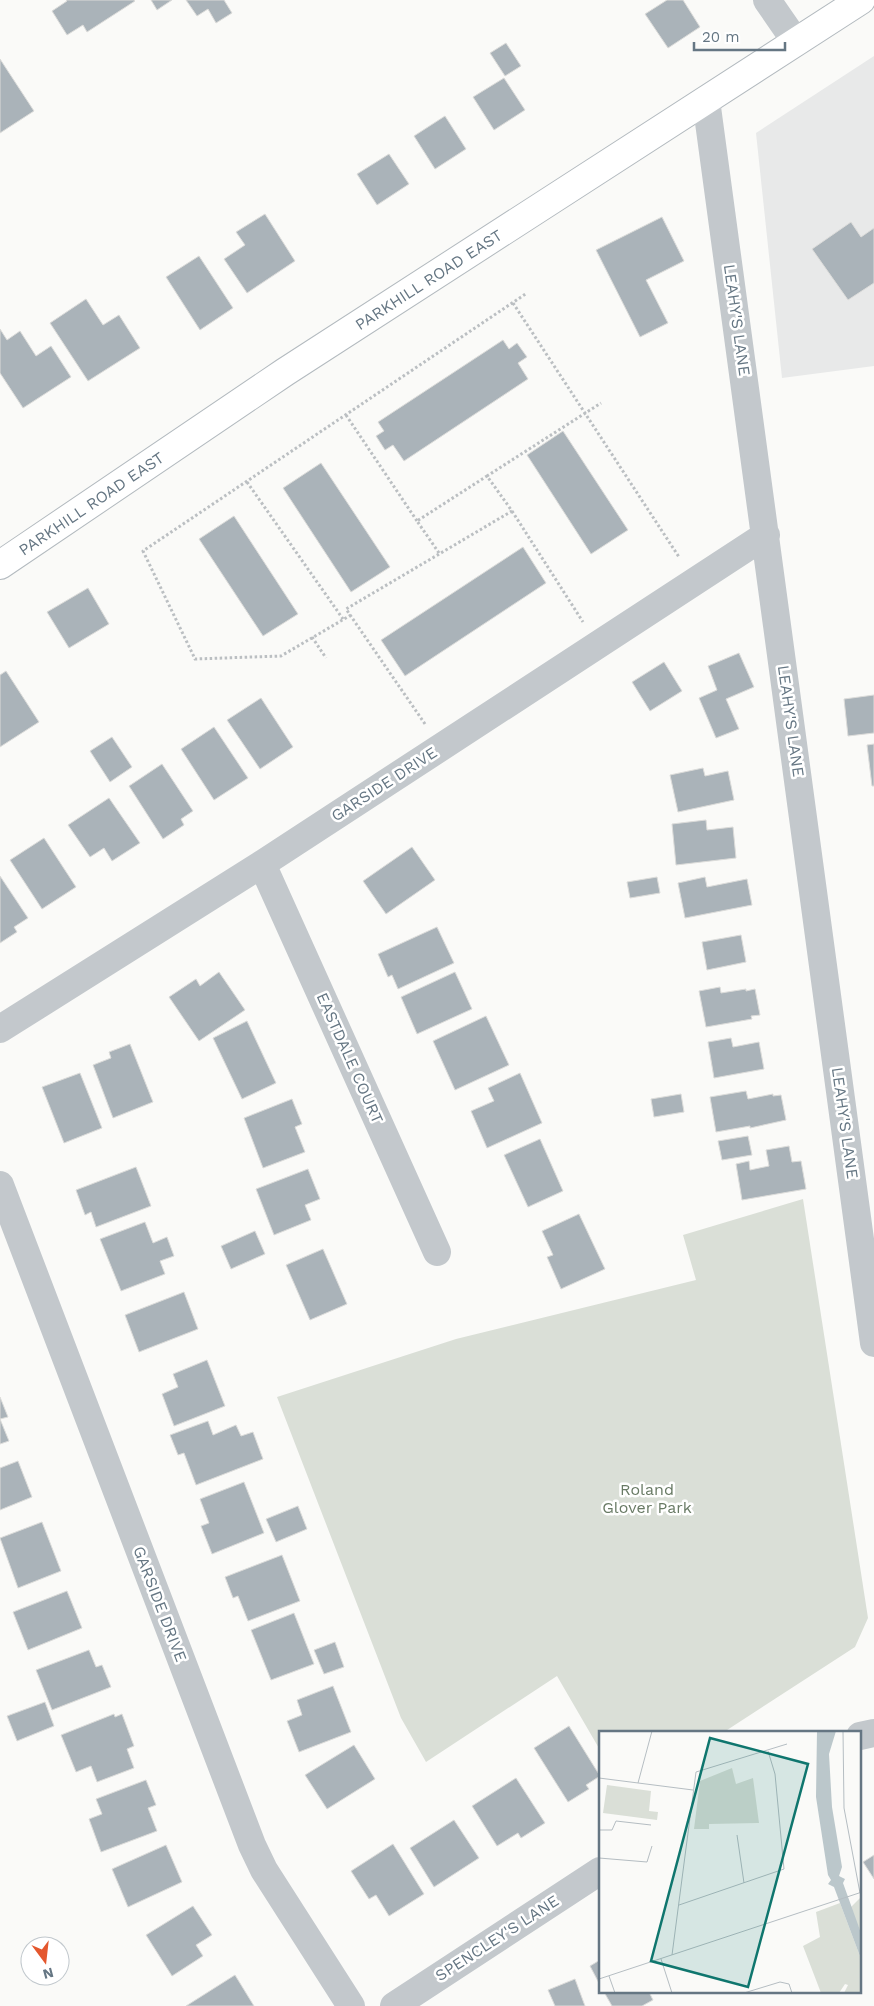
<svg xmlns="http://www.w3.org/2000/svg" width="874" height="2006" viewBox="0 0 874 2006" font-family="'Work Sans',sans-serif">
<style>
.built{fill:#e8e9e9}
.green{fill:#dadfd7}
.building{fill:#aab3b9;stroke:#dcdcda}
.lines{fill:none;stroke-linecap:round;stroke-linejoin:round}
.secondary-casing{stroke:#b3babf;stroke-width:30}
.path{stroke:#bbbfc2;stroke-width:3;stroke-dasharray:2.5 2.5;stroke-linecap:butt}
.street{stroke:#c3c8cc;stroke-width:28}
.secondary{stroke:#fff;stroke-width:28}
.labels{text-anchor:middle;dominant-baseline:central;stroke-width:5;stroke-linejoin:round;paint-order:stroke}
.street-label{font-size:16px;fill:#657683;stroke:#fff}
.park-label{font-size:16px;fill:#687a64;stroke:#fff}
.inset-road{fill:none;stroke:#b5bdc2;stroke-width:1}
.view{fill:#0f766e;fill-opacity:0.15;stroke:#0f766e;stroke-width:2.5}
.inset-edge{fill:none;stroke:#657683;stroke-width:2.5}
</style>
<rect width="100%" height="100%" fill="#fafaf8"/>
<path class="built" d="M874,56V366L782,378L756,133Z"/>
<path class="green" d="M803,1199L868,1618L855,1647L724,1732H600V1750L557,1676L426,1762L401,1718L277,1397L456,1339L696,1280L683,1235Z"/>
<path class="building" d="M66,0H134L135,1L87,32L83,25L67,35L52,11L67,1Z
M151,0H172L157,10Z
M186,0H224L232,13L216,23L208,9L197,16Z
M667,0H683L700,27L668,48L645,14Z
M506,43L521,66L505,76L490,53Z
M0,59L34,111L0,133Z
M504,78L525,110L494,130L473,97Z
M445,116L466,149L435,169L414,136Z
M389,154L409,184L377,205L357,174Z
M265,214L295,261L247,293L224,259L245,245L236,232Z
M662,217L684,261L646,280L668,323L640,337L596,250Z
M851,222L861,237L874,228V283L848,300L812,249Z
M199,256L233,308L200,330L166,277Z
M86,299L103,325L119,315L140,348L88,381L50,323Z
M0,329L7,340L20,331L36,356L51,346L71,377L23,408L0,373Z
M503,340L509,349L517,343L527,357L518,363L528,379L404,461L393,445L385,450L376,436L384,431L378,422Z
M563,431L628,530L591,554L527,455Z
M321,463L390,567L351,592L283,488Z
M234,516L298,614L263,636L199,539Z
M523,547L546,583L405,676L381,640Z
M88,588L109,624L69,648L47,612Z
M739,653L754,687L726,699L739,729L716,738L699,698L717,690L708,666Z
M664,662L682,691L650,711L632,682Z
M6,671L39,722L0,747V675Z
M874,695V733L848,736L844,699Z
M261,698L293,747L260,769L227,720Z
M214,727L248,778L214,800L181,749Z
M112,737L132,767L110,782L90,751Z
M874,744V786H872L867,745Z
M162,764L193,811L181,819L184,825L163,839L129,786Z
M703,768L705,776L728,771L734,800L678,812L670,775Z
M109,798L140,843L112,861L104,848L90,857L68,825Z
M706,820L707,830L733,827L736,858L676,865L672,824Z
M44,838L76,887L42,909L10,860Z
M412,847L435,880L386,914L363,881Z
M0,876L28,918L14,927L17,932L0,943Z
M657,877L660,893L630,898L627,882Z
M705,877L707,887L747,879L752,905L685,918L678,883Z
M437,927L454,963L398,989L392,975L388,977L378,954Z
M741,935L746,962L707,970L702,942Z
M219,972L245,1010L199,1041L169,997L196,979L200,986Z
M455,972L472,1009L417,1034L401,997Z
M720,987L721,993L746,989V991L755,989L760,1015L751,1016L752,1019L706,1027L699,991Z
M486,1016L509,1065L455,1090L433,1041Z
M247,1021L276,1083L242,1099L213,1038Z
M731,1038L733,1047L759,1042L764,1069L714,1078L708,1042Z
M130,1044L153,1102L113,1118L93,1065L111,1058L109,1052Z
M80,1073L102,1128L64,1143L42,1087Z
M520,1073L542,1123L487,1148L471,1111L494,1101L488,1088Z
M746,1091L748,1099L773,1094V1096L781,1095L786,1120L750,1128V1126L716,1132L710,1097Z
M681,1094L684,1112L654,1117L651,1099Z
M292,1099L302,1124L295,1127L305,1152L263,1168L244,1118Z
M748,1136L752,1155L722,1160L718,1141Z
M540,1139L563,1191L528,1207L504,1155Z
M789,1146L792,1162L801,1161L806,1189L742,1200L736,1164L749,1161L750,1170L769,1166L766,1150Z
M136,1167L151,1206L96,1227L91,1212L85,1215L76,1190Z
M308,1169L320,1199L305,1205L311,1220L274,1235L256,1189Z
M579,1214L605,1269L561,1289L547,1257L553,1255L542,1231Z
M145,1222L153,1243L167,1237L174,1256L160,1261L165,1274L121,1291L100,1239Z
M255,1231L265,1254L231,1269L221,1246Z
M323,1249L347,1304L310,1320L286,1265Z
M184,1292L198,1329L139,1352L125,1315Z
M207,1360L225,1406L174,1426L162,1394L178,1387L173,1374Z
M0,1397L8,1417L0,1419L9,1441L0,1444Z
M208,1421L213,1435L236,1425L241,1436L253,1432L263,1459L196,1485L184,1453L178,1455L170,1435Z
M18,1461L32,1497L0,1510V1468Z
M244,1482L264,1533L212,1554L201,1526L209,1523L200,1499Z
M298,1506L307,1529L276,1542L266,1519Z
M42,1522L61,1571L18,1588L0,1538Z
M282,1555L300,1601L248,1621L238,1596L233,1598L225,1577Z
M67,1591L82,1628L28,1650L13,1612Z
M294,1613L314,1664L271,1680L251,1630Z
M335,1642L344,1667L324,1674L314,1650Z
M89,1650L96,1667L102,1665L111,1687L52,1710L36,1670Z
M333,1686L351,1732L299,1752L287,1721L302,1715L297,1700Z
M45,1702L54,1726L17,1741L7,1716Z
M114,1714L115,1717L122,1714L134,1746L127,1749L134,1768L97,1782L91,1766L76,1772L61,1735Z
M569,1726L600,1776L586,1785L589,1789L568,1802L534,1748Z
M354,1745L375,1779L327,1809L305,1775Z
M516,1778L545,1823L521,1838L518,1833L497,1846L472,1806Z
M146,1780L156,1805L148,1808L157,1831L101,1852L89,1819L102,1814L96,1799Z
M454,1820L479,1858L434,1887L410,1848Z
M393,1844L424,1894L389,1916L376,1895L369,1899L351,1871Z
M166,1845L182,1882L128,1907L112,1869Z
M874,1855V1879L863,1862Z
M193,1906L212,1935L196,1945L203,1956L172,1976L146,1935Z
M600,1960V1985L590,1966Z
M235,1975L254,2006H186Z
M575,1979L585,2006H555L548,1990Z
M604,1992H649L653,2000L642,2006H612Z"/>
<g class="lines">
<defs>
<g id="secondary">
<path id="s1" d="M0,565L285,372L861,0"/>
</g>
</defs>
<use href="#secondary" class="secondary-casing"/>
<path class="path" d="M513,303L679,557
M346,415L417,521
M247,482L343,619
M512,511L583,622
M439,553L417,521L487,476
M351,615L281,656L195,659L143,551L527,293
M312,637L326,658
M425,724L346,609L512,511L487,476L601,403"/>
<path class="street" d="M767,0L796,42
M706,100L874,1343
M262,864L437,1252
M0,1029L262,864L766,535
M0,1185L252,1845L264,1870L351,2006
M860,1736L874,1733
M394,2006L600,1871"/>
<use href="#secondary" class="secondary"/>
</g>
<g class="labels">
<g class="street-label">
<text stroke="none"><textPath href="#s1" startOffset="515">PARKHILL ROAD EAST</textPath></text>
<text transform="translate(737 320) rotate(82)">LEAHY'S LANE</text>
<text stroke="none"><textPath href="#s1" startOffset="110">PARKHILL ROAD EAST</textPath></text>
<text transform="translate(791 721) rotate(82)">LEAHY'S LANE</text>
<text transform="translate(384 784) rotate(-33)">GARSIDE DRIVE</text>
<text transform="translate(350 1058) rotate(66)">EASTDALE COURT</text>
<text transform="translate(845 1123) rotate(82)">LEAHY'S LANE</text>
<text transform="translate(160 1604) rotate(69)">GARSIDE DRIVE</text>
<text transform="translate(497 1938) rotate(-33)">SPENCLEY'S LANE</text>
</g>
<g class="park-label">
<text x="647" y="1489">Roland<tspan x="647" dy="18">Glover Park</tspan></text>
</g>
</g>
<g transform="translate(599 1731)">
<rect width="262" height="262" fill="#fafaf8"/>
<path d="M133,37L137,53L154,47L160,92L110,93V98H95L101,50ZM8,54L52,60L50,80L59,81L58,89L4,82ZM262,166V202L251,177ZM241,172L262,228V262H245L249,254L246,253L240,262H222L204,215L221,206L217,181Z" fill="#dadfd7"/>
<path d="M218,0H237L230,23L233,76L243,136L240,145L246,148L244,152L262,202V228L235,156L229,153L232,149L229,144L217,66Z" fill="#bbc7cb"/>
<path class="inset-road" d="M244,0L245,77L261,162M0,47L94,59M39,52L53,0M0,99H13L17,90L52,94M138,104L145,152M0,127L48,131L53,115M80,174L185,138L176,43L169,20M73,224L97,41L188,13M62,228L73,262M10,245L16,262M0,248L263,161M145,262L181,251L190,253L193,262"/>
<path class="view" d="M111,7L209,33L149,256L52,230Z"/>
<rect width="262" height="262" class="inset-edge"/>
</g>
<g transform="translate(45 1961) rotate(165)"><circle r="24" fill="#ffffff" stroke="#c1c8cd"/>
<path d="M0-4L9 19L0 12L-9 19Z" fill="#e4572e"/>
<text y="-8" font-size="14" font-weight="bold" text-anchor="middle" fill="#657683">N</text>
</g>
<path d="M694 42v8h91v-8" fill="none" stroke="#657683" stroke-width="2.5"/>
<text x="702" y="42" font-size="15" fill="#657683" stroke="#ffffff" stroke-width="4" paint-order="stroke">20 m</text>
</svg>
